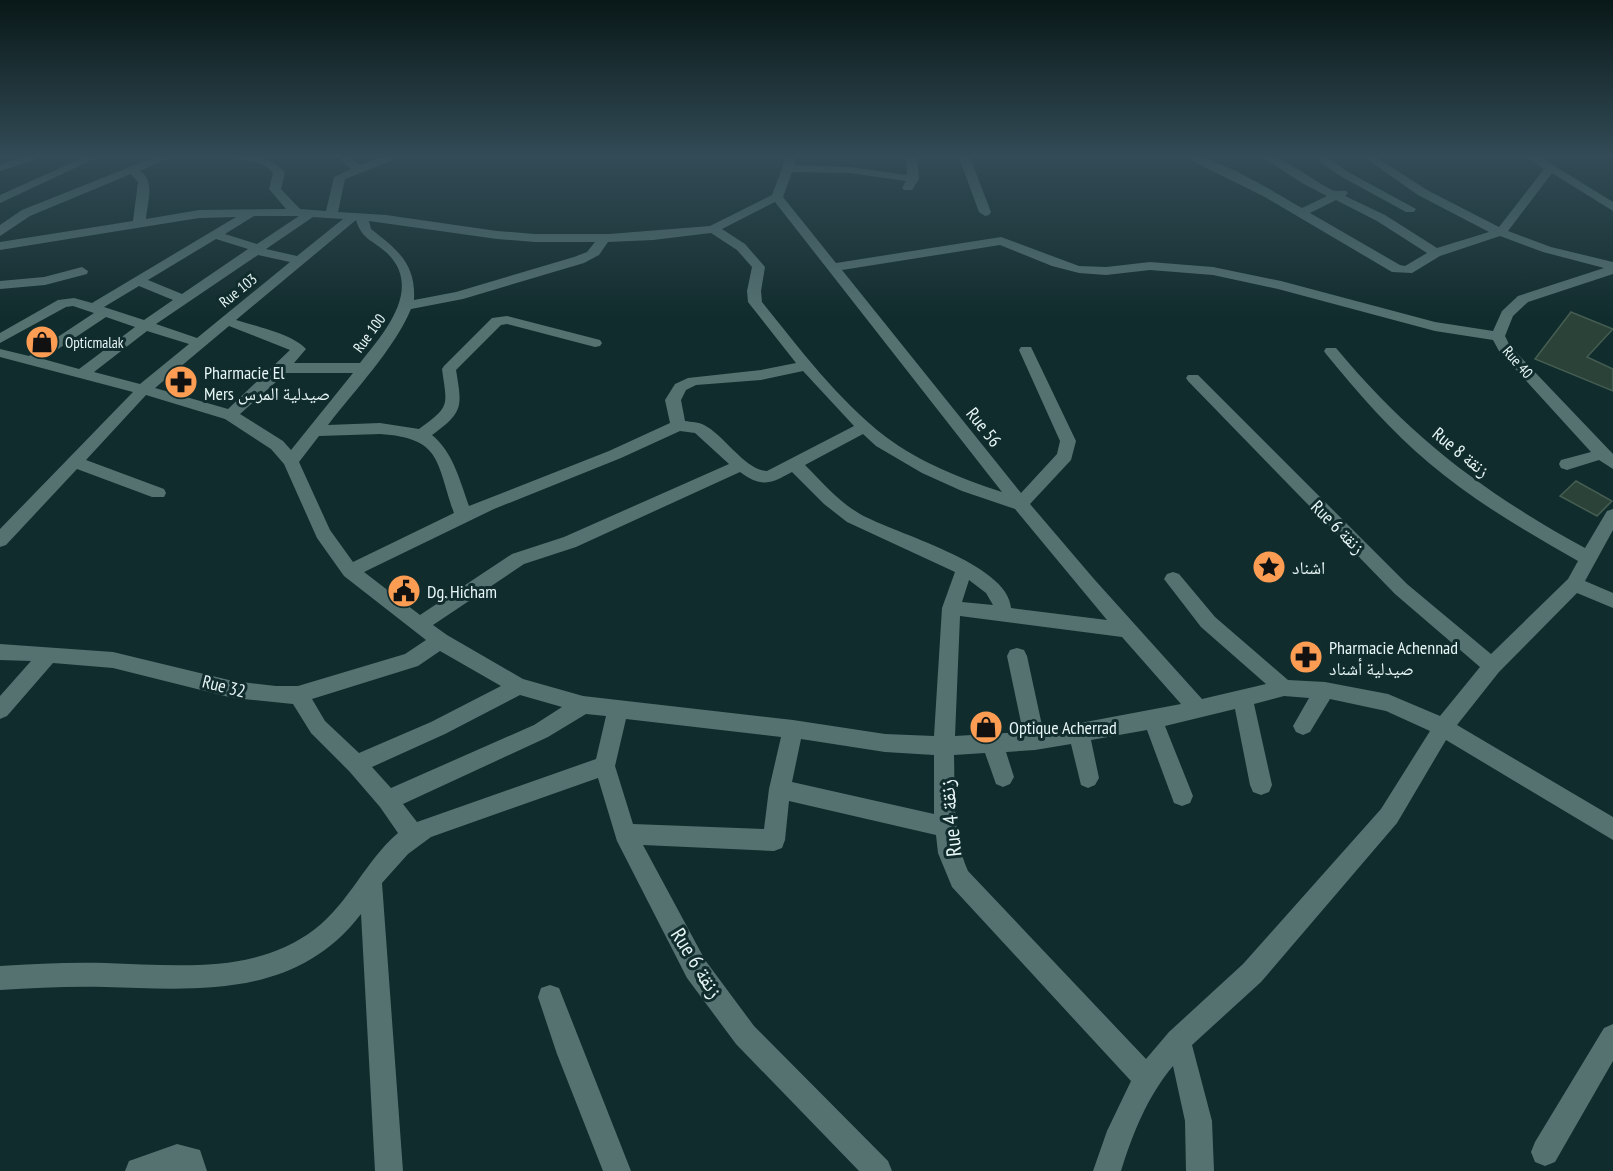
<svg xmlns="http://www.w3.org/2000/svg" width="1613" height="1171" viewBox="0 0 1613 1171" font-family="'PT Sans Narrow','Noto Naskh Arabic',sans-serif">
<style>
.building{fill:#2b4238;stroke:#455d52;stroke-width:1.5}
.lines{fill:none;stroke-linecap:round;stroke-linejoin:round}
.minor{fill:#557271;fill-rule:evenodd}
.labels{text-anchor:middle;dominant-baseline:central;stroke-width:6;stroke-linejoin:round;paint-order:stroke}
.far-street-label{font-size:15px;fill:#e7f6f6;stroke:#112c2c}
.far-poi-label{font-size:15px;fill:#e7f6f6;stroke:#112c2c;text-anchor:start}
.poi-label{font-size:18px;fill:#e7f6f6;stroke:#112c2c;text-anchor:start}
.street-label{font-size:18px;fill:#e7f6f6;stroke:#112c2c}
.near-street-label{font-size:21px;fill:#e7f6f6;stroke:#112c2c}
</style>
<rect width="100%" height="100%" fill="#112c2c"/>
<path class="building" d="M1571,312L1613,329L1587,357L1613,369V391L1535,359Z
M1576,481L1612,501L1597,516L1560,496Z"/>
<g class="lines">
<path class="minor" d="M34,155H50L0,171V164Z
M89,155H103L0,203V195Z
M160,155H175L140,171C156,181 147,203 146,219L199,210L286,209L269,189L273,173C257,152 207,163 181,157L180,155C211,155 264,145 285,173L281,189L300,209L326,211L334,177L351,169L335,155H346L360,165L388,155H402L401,157L345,179L338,212L386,215L497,231L535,234H609L710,226L772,195L787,155H797L794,165L850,167L907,175L906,155H917L919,179L912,190H904L902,188L906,181L850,173L792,172L783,197L836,263L1001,237L1079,266L1106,267L1150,262L1213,267L1281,281L1435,322L1493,331L1502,311L1518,296L1604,268L1543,252L1500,236L1440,256L1412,273L1392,272L1263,196L1180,155C1211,152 1274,192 1302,208L1327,196L1302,183L1259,155C1281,153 1311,180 1332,190C1337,192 1341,190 1346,191L1348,193L1345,196L1385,215L1437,248L1489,232L1418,195L1361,155H1373L1427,190L1499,227L1544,169L1524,155H1537L1613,202V211L1552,173L1508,231L1551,247L1613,262V274L1528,302L1513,316L1505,336L1510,346L1613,454V469L1599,460L1567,470L1561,468L1559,464L1561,460L1591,452L1499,351L1493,340L1435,331L1278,289L1213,275L1150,270L1106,275L1079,273L1052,266L1000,245L842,270L1021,493L1057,454L1060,441L1019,350L1021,347H1031L1076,441L1071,460L1030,504L1094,579L1202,699L1266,684L1201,627L1164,579L1167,574L1173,572L1179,574L1215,617L1288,680L1325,682L1388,694L1440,716L1480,667L1395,594L1188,381L1186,378L1188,375H1198L1407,584L1491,654L1568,579L1578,561C1527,532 1475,502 1429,463C1391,431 1358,393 1326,354L1324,351L1326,348H1336C1411,438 1483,492 1585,548L1607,511L1613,509V530L1585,581L1613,593V608L1577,593L1499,672L1457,725L1613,817V840L1446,740L1397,823L1261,982L1192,1045L1212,1121L1214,1171H1186L1185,1121L1173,1066C1147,1097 1133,1133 1121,1171H1093L1107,1131L1131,1081L952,887L938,853L936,835L789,801L785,840L782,848L774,851L643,845L705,960L754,1026L888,1161L892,1171H859L736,1044L687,978L617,841L598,778L431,837L408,854L382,883L403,1171H375L361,914C297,998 200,990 105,987C70,986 35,988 0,990V966C35,964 70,962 105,963C176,965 255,975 315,929C349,903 366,860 398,833L380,807L349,771L311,733L293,704L233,698L113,668L53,663L7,716L0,719V696L31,661L0,660V644L113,652L233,681L276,686H298L405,654L426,640L344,576L317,538L284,464L271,449L225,419L146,395L86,460L164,489L166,493L164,497H152L77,469L6,545L0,547V529L133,392L0,357V349L29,356L94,313L73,306L66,307L0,343V333L58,300L74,298L92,303L236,217L199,218L0,250V242L133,221L138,182L131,174L30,216L0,236V225L22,210ZM1336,200L1377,221L1427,253L1405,266L1400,265L1310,213ZM775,202L1002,492C962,479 919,462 886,437C838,400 799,348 762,302L761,291L765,267L745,244L722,229ZM254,216H299L257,244L225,234ZM313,217L343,219L297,256L266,249ZM356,220C362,240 373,240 387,253C424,289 383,334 360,363H294L306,349C293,334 255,326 236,320ZM369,221L497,239L535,242H595L587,252L574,257L456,292L414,300C416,264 398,250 371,229ZM711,233L737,250L752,267L747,291L748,302L796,363L761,370L688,378L675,384L665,400L670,423L609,451L469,506C460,481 453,452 432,435C464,412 462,406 456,370L501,325L507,324L595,347L600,346L602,343L600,340L507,316L492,318L444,366L442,369C447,406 451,406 419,429L380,423L328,425C354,391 395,348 411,309L463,299L584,263L599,255L608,242L653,240ZM216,239L248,249L182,294L148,280ZM258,255L290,262L197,338L156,324ZM139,286L173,300L144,320L104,307ZM106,317L135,327L79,369L43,359ZM229,326L290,350L228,409L155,388ZM147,331L189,344L140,384L94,372ZM803,371L854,426L767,471C746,471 723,434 704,425C699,422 691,422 685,421L681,400L686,390L696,385L761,380ZM286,373H353L291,450L283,441L240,414ZM680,431L695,433L729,464L564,537L512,554L420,615L364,572L494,509L621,458ZM380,434C442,438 436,462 454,513L353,562L330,530L299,462L319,436ZM863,434L876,446L922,473L962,491L1015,509L1107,620L1011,608C1008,563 895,534 860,514C839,502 822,482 805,465ZM740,472C762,488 770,484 792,472L824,504L847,522L955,572L942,608L934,736L885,734L793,720L583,696L523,679L447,635L433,625L524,564L576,547ZM969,580L986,593L993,605L962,602ZM960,616L1122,637L1181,704L1043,730L1027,656L1024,650L1017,648L1010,650L1007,656L1023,732L955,736ZM440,651L501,686L431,722L359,753L325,721L312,699L418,666ZM520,695L562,707L534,725L391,788L372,767L445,734ZM1284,696L1309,698L1293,726L1296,732L1303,735L1310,732L1330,699L1386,711L1430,731L1381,809L1243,964L1169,1032L1146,1059L968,871C952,835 955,793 954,755L985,753L996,784L1003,787L1010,784L1014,777L1006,752L1035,750L1071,744L1081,785L1088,788L1095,785L1099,778L1091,740L1147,730L1174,803L1182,806L1190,803L1193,796L1165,726L1235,709L1250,785L1253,792L1261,795L1269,792L1272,785L1254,704ZM586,714L606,716L596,759L417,822L403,804L548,737ZM626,719L781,737L769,789L764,829L633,824L615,766ZM801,739L885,752L934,755V814L792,782Z
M958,155H969L991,212L989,215L985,216L979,212Z
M1310,155H1323L1350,173L1416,209L1414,212H1406L1342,177Z
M82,267L88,271L87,274L45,285L0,289V281L44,277Z
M550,985L559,988L631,1171H603L557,1054L538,997L541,988Z
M1613,1024V1061L1555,1162L1545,1166L1535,1162L1531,1152L1535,1142L1604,1028Z
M177,1144L200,1150L207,1171H125L129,1161Z"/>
</g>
<linearGradient id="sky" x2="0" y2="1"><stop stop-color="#091818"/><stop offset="0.49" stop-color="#324b56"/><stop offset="1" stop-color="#324b56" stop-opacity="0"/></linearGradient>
<rect width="1613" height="319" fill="url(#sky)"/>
<defs>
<symbol id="shop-disc" viewBox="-11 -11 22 22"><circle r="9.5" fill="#fd9d54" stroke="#112c2c"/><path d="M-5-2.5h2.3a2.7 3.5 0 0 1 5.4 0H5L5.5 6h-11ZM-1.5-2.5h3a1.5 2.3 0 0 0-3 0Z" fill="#111"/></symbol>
<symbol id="pharmacy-disc" viewBox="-11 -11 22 22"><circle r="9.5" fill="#fd9d54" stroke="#112c2c"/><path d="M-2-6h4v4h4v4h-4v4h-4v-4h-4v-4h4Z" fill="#111"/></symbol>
<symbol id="sight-disc" viewBox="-11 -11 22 22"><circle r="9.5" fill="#fd9d54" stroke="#112c2c"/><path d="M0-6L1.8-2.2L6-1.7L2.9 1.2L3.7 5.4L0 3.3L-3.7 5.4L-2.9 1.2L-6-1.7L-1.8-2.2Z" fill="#111"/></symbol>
<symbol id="civic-disc" viewBox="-11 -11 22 22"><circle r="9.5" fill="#fd9d54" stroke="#112c2c"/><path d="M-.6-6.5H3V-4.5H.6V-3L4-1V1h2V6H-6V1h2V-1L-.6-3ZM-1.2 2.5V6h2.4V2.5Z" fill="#111"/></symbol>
</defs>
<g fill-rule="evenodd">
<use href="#shop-disc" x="23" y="323" width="38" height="38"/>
<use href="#pharmacy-disc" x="162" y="363" width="38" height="38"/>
<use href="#sight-disc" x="1250" y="548" width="38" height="38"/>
<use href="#civic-disc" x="385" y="572" width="38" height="38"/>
<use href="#pharmacy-disc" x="1287" y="638" width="38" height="38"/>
<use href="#shop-disc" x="967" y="708" width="38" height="38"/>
</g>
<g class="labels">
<g class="far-street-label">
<text transform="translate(238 290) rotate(-39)">Rue 103</text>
<text transform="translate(369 333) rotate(-54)">Rue 100</text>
<text transform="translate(1518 362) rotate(49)">Rue 40</text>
</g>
<g class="far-poi-label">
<text x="65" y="342">Opticmalak</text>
</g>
<g class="poi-label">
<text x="204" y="372">Pharmacie El<tspan x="204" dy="21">Mers صيدلية المرس</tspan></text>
<text x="1292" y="567">اشناد</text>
<text x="427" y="591">Dg. Hicham</text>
<text x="1329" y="647">Pharmacie Achennad<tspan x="1329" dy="21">صيدلية أشناد</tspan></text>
<text x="1009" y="727">Optique Acherrad</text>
</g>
<g class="street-label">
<text transform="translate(984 427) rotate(52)">Rue 56</text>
<text transform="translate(1461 452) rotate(39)">Rue 8 زنقة</text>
<text transform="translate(1338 527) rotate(45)">Rue 6 زنقة</text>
<text transform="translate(224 686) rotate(14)">Rue 32</text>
</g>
<g class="near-street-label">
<text transform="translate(950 818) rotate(-96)">Rue 4 زنقة</text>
<text transform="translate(697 963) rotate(58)">Rue 6 زنقة</text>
</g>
</g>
</svg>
